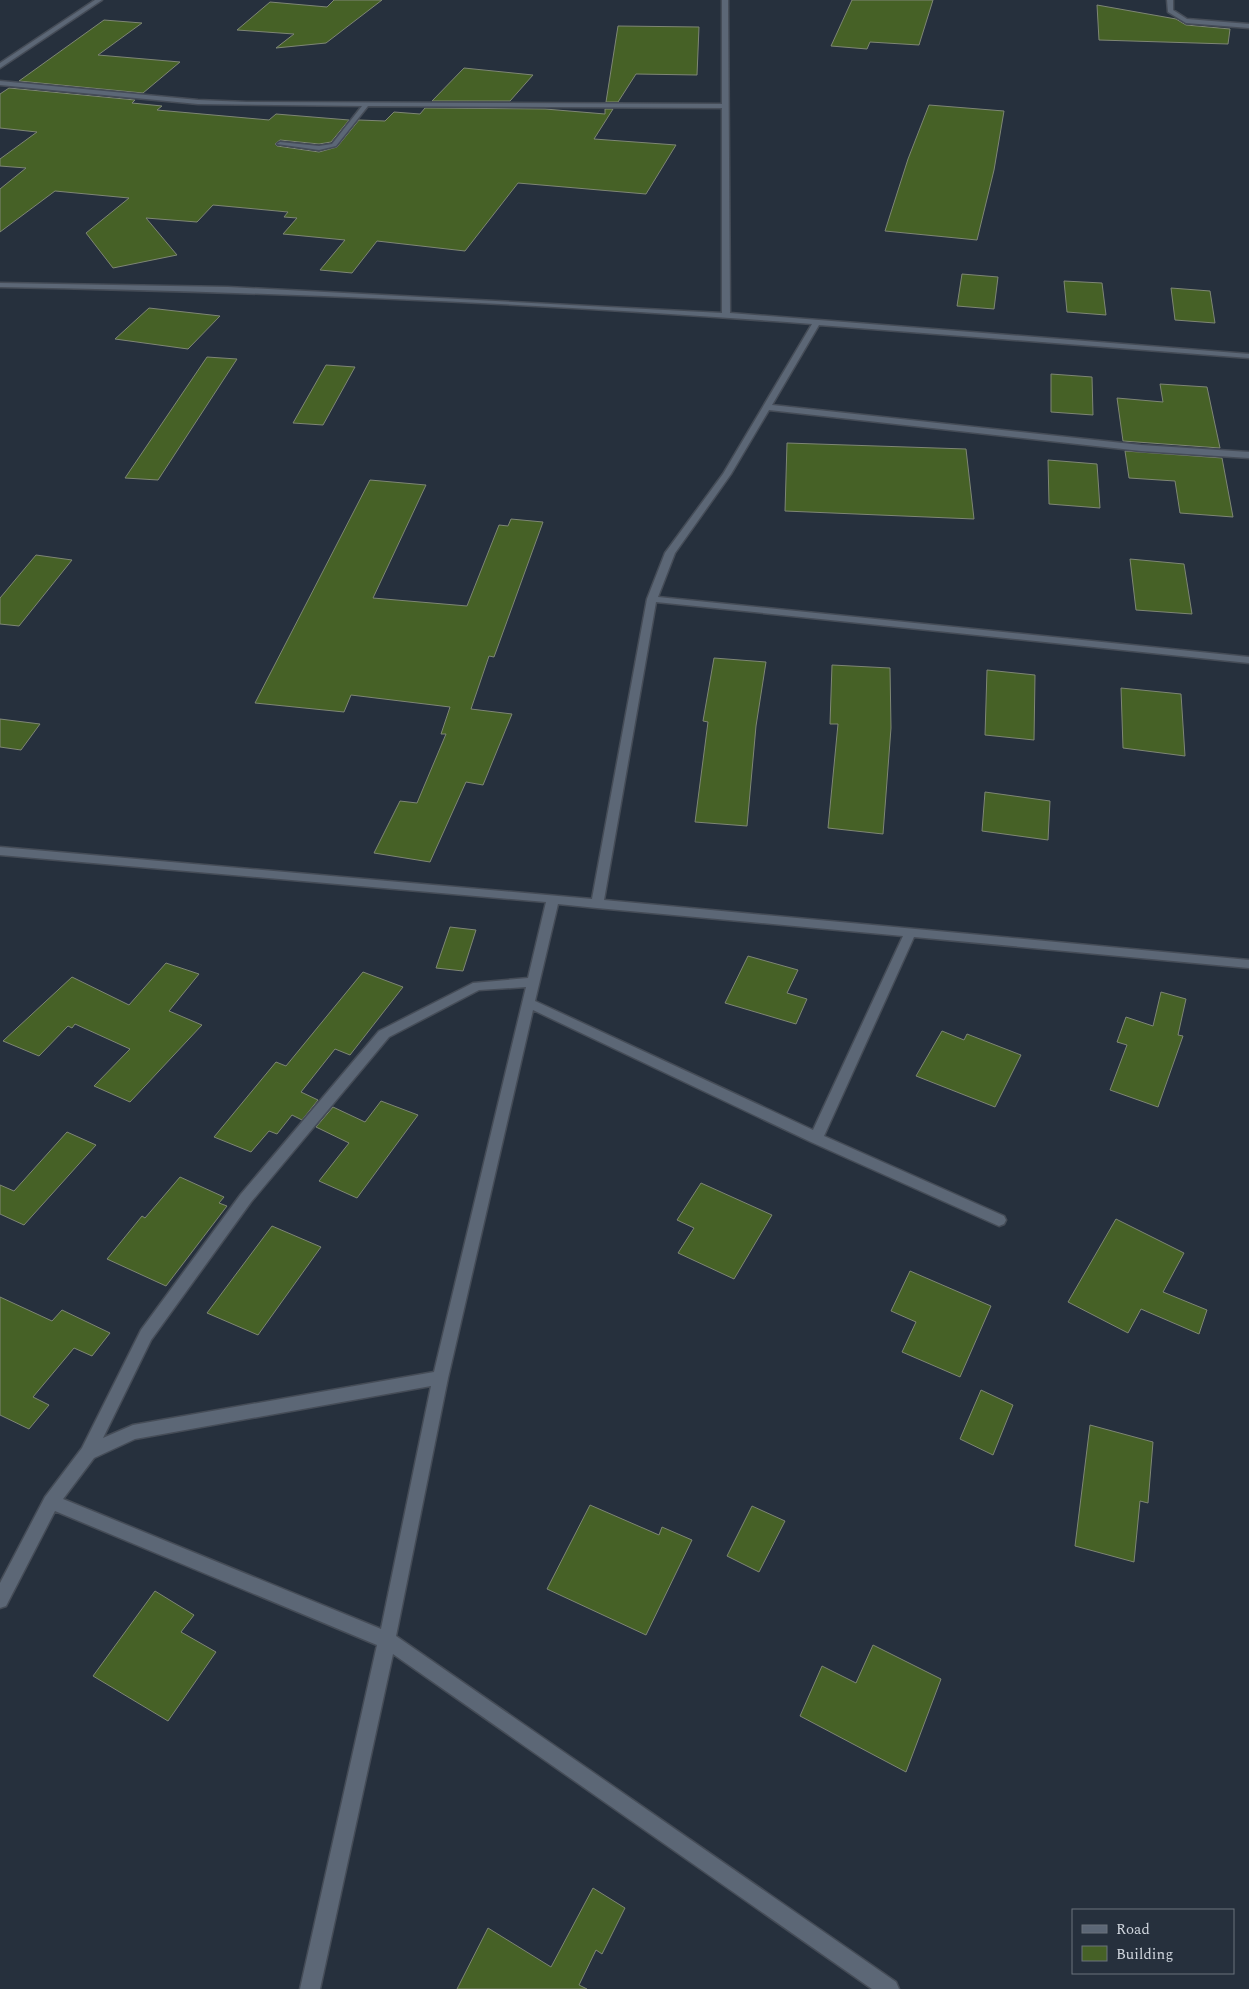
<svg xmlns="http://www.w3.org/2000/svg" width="1249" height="1989" viewBox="0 0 1249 1989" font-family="Spectral,serif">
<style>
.building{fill:#466126;stroke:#7e8675}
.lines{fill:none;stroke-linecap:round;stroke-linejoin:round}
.minor-casing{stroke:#454c57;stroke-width:3}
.minor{fill:#5c6776;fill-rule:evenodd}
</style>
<rect width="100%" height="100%" fill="#26303d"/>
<path class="building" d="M334,0H382L326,43L276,48L294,34L237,30L270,2L327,7Z
M852,0H933L919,45L870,42L867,49L831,46Z
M1097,5L1176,19L1186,25L1230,29L1228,44L1099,40Z
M104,20L142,23L98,55L180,62L143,93L19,81Z
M618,26L699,27L697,75L636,74L618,102H606Z
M464,68L533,75L510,101H432Z
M9,88L135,100L132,103L162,106L157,110L269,120L276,114L349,120L331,142L319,144L280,140L275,144L277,146L319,152L337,147L359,120L385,121L394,112L420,114L425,108L545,109L605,114V109H613L594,139L676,145L646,194L518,183L465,251L377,241L352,273L320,270L345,240L283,234L297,218L284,217L288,212L213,205L197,222L146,218L177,255L113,268L86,233L129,198L55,191L0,232V189L26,168L0,166V159L37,132L0,128V94Z
M929,105L1004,111L994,170L977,240L885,231L908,159Z
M962,274L998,277L994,309L957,306Z
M1064,281L1102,283L1106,315L1067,312Z
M1171,288L1210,291L1215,323L1175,320Z
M149,308L220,316L188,349L115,339Z
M207,357L237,359L158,480L125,478Z
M326,365L355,367L323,425L293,423Z
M1051,374L1092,377L1093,415L1051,412Z
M1160,384L1207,387L1220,448L1123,441L1117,398L1163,402Z
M787,443L966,449L974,519L785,511Z
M1125,451L1222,458L1233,517L1180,513L1175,481L1129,478Z
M1048,460L1097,464L1100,508L1049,504Z
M370,480L426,485L373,598L467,606L499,525L508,526L511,519L543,522L494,657L489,656L471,709L512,714L483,785L466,782L430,862L374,853L400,801L417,803L446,734H441L450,707L351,695L344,712L255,703Z
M36,555L72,560L19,626L0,624V598Z
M1130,559L1184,564L1192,614L1136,610Z
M714,658L766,662L756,726L747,826L695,822L708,722L703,721Z
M832,665L890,668L891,728L883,834L828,828L838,724H830Z
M987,670L1035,675L1034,740L985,735Z
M1121,688L1181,694L1185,756L1123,748Z
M0,719L40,724L21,750L0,747Z
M985,792L1050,801L1048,840L982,831Z
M450,927L476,930L463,971L436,968Z
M748,956L798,970L787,993L807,999L796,1024L725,1003Z
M166,963L199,974L169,1011L202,1025L130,1102L94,1086L130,1049L75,1024L72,1028L68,1026L39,1056L3,1041L72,977L129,1005Z
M363,972L403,987L350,1055L335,1049L301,1092L318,1100L302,1120L292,1115L277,1134L269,1131L251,1152L214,1137L276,1062L286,1066Z
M1161,992L1186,999L1178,1035L1183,1036L1158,1107L1110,1090L1127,1045L1117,1042L1126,1017L1153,1026Z
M942,1031L964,1040L967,1034L1021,1055L995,1107L916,1076Z
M381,1101L418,1115L357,1198L319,1181L349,1143L316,1127L333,1107L365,1122Z
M67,1132L96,1145L24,1225L0,1214V1185L14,1191Z
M180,1177L224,1197L219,1203L227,1206L166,1286L107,1259L142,1216L145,1218Z
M701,1183L772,1215L734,1279L678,1253L694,1228L677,1220Z
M1116,1219L1184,1253L1163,1292L1207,1310L1199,1334L1141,1309L1128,1333L1068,1302Z
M272,1226L321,1247L258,1335L207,1313Z
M910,1271L991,1306L960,1377L902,1352L916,1322L891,1311Z
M0,1297L52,1321L62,1310L110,1333L92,1356L74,1348L33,1397L49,1405L29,1429L0,1415Z
M981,1390L1013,1405L993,1455L960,1439Z
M1090,1425L1153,1442L1148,1503L1140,1501L1134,1562L1075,1546Z
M590,1505L659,1535L662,1527L692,1540L646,1635L547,1589Z
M752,1506L785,1521L759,1572L727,1556Z
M155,1591L194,1615L181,1632L216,1652L168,1721L93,1676Z
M873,1645L941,1679L906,1772L800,1716L822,1666L856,1683Z
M593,1888L625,1908L602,1954L596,1950L579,1985L587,1989H457L488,1928L551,1967Z"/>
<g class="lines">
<defs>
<path id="minor" d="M95,0H102L0,68V63Z
M722,0H728L730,313L1249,354V358L819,325L772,405L1141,445L1249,452V458L1141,451L769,410L731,474L675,553L658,597L1249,657V663L656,602L604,900L1249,960V968L914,937L824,1136L1004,1216L1006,1220L1004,1224L999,1226L811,1142L533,1010L448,1378L396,1636L896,1982L899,1989H872L393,1654L320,1989H300L377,1645L55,1511L6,1606L0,1608V1583L45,1497L82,1448L141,1330L241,1194L379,1031L473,983L528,978L546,902L0,855V847L592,899L647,599L665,553L723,474L812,324C542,303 271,292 0,287V283L228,287L722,313V108L368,106L336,146L319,150L277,144L280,142L319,146L332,144L362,106L198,104L0,85V81L198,100L247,102L722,104ZM558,904L597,908L903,936L813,1130L535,1001ZM526,987L434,1372L133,1425L103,1438L151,1340L251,1202L389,1037L479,990ZM431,1386L381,1629L63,1499L94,1458L135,1439Z
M1167,0H1173V10L1187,19L1249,24V28L1186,23L1168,12Z"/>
</defs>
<use href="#minor" class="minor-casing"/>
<use href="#minor" class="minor"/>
</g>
<rect x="1072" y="1909" width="162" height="65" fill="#26303d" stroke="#6a727d"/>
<rect x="1082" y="1925" width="25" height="8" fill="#5c6776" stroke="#6a727d"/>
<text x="1116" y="1934" font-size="15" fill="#cfd5dd">Road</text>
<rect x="1082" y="1946" width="25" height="15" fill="#466126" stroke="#6a727d"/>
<text x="1116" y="1959" font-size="15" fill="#cfd5dd">Building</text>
</svg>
